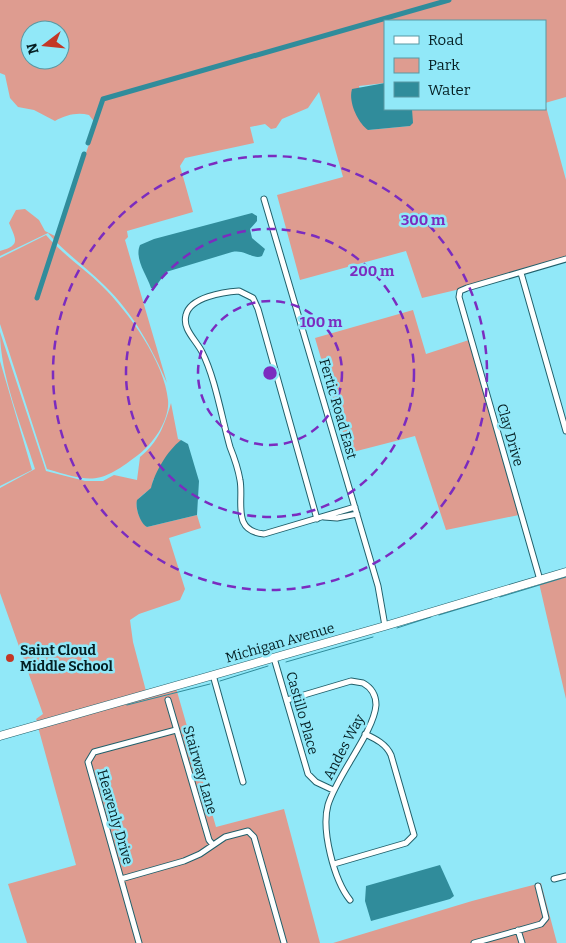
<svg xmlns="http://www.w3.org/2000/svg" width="566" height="943" viewBox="0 0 566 943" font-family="Bitter,serif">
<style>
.green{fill:#de9c90;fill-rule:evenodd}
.water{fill:#308c9b}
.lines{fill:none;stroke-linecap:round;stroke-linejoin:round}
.stream{stroke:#308c9b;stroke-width:1}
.canal{stroke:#308c9b;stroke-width:5}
.street-casing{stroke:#21606b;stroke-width:7}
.secondary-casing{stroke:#21606b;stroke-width:9}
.street{stroke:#fff;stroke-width:5}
.secondary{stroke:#fff;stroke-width:8}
.ring{fill:none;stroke:#7b2cbf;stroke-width:2.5;stroke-dasharray:9 6}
.poi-dot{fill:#c33726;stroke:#91e8f8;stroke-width:2}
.labels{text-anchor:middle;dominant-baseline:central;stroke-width:5;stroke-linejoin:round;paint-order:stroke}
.street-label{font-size:14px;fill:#051f23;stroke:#91e8f8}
.poi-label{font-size:14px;font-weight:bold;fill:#051f23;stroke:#91e8f8;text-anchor:start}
.centre{fill:#7b2cbf;stroke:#91e8f8;stroke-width:2.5}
.ring-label{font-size:15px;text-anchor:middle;font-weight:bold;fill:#7b2cbf;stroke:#91e8f8;stroke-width:5;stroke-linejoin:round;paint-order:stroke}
</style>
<rect width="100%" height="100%" fill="#91e8f8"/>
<path class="green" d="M0,0H566V97L545,103L566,180V257L456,290L422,298L406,251L300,280L277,195L343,177L319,92L308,108L282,119L276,128L271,129L265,124L250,127L254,143L185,158L180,166L193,212L127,231L128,237L125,240L167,383C152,348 133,313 105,286C86,267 65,253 48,233L0,256V251C21,245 16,240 9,223L16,210L25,209L39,220L45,231L57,237L96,124L89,115C77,112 66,115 55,121L34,110L18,107L10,98L5,75L0,73ZM385,21H545V109H412L410,126L368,130L359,86L385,83ZM30,30H60V60H30Z
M46,235C63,255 84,268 102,286C128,311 165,363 168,400C170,420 153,444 138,455C100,484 93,483 47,469L0,324V258Z
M413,310L426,354L469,340L519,515L446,530L415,436L349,453L315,338Z
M0,332L46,471L85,481H103L114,475L137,480L140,457C158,443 165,424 171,403L178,439L181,440L153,480L152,488C147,492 138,497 137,502C135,509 141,523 147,527L197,515L201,528L169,538L185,589L180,600L139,614L130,620L133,642L146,691L37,721L36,719L43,714L0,593V488L35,469C22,427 0,375 0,332Z
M0,361L32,470L0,486Z
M566,575V699L539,583Z
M176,688L216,827L284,809L320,943H27L8,884L76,865L38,727Z
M541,883L557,943H333L472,901Z"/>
<path class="water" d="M385,83V109H412L413,123L410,126L368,130C358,123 348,102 352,89Z
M252,213L257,216V221L250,229L252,238L265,249L262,256C253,260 245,249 232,252L166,272L154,289L151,288C147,275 134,259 140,245L154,239Z
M181,440L188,444L199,481L197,515L147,527C140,523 135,508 137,500L151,488C155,472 167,451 181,440Z
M440,865L454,896L450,899L371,921L365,901L366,886Z"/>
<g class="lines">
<path class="stream" d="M500,597L566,577
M439,615L492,599
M397,628L431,617
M286,662L373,637
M220,681L268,666
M127,705L210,684"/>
<path class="canal" d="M88,143L103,99L449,0
M37,298L84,154"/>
<defs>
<path id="street" d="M264,199L378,586L385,626
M521,273L566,431
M324,517L337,518L357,514
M317,519L258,309L253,298L239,291C224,292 190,297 186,315C182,329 196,340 202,352C215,377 222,419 230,447C234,457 238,468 240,480C244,501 231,531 264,534L355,507
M540,580L459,297L460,291L467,288L566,259
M274,658L308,774L316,782L333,790
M213,675L243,782
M168,700L209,840L213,845
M287,700L351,681L363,683C372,688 376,695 376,705C374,732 337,775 328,805C321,830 334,880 350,900
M334,864L406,843L414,835L391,755C386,744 376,739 365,734
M121,879L184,861L200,854L225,837L248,831L254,837L284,943
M554,879L566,876
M518,930L522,943
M139,943L88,762L94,752L176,730
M474,943L541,924L546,918L538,886"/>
<path id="secondary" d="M0,736L385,626L566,572"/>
</defs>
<use href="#street" class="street-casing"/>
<use href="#secondary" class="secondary-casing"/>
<use href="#street" class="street"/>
<use href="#secondary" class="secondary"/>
</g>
<g class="ring">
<circle cx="270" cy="373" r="72"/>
<circle cx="270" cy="373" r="144"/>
<circle cx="270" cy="373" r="217"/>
</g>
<circle class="poi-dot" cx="10" cy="658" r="5"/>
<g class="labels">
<g class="street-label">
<text transform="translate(338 409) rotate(74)">Fertic Road East</text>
<text transform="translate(510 435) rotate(74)">Clay Drive</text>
<text transform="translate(280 643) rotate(-16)">Michigan Avenue</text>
<text transform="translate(302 713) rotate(74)">Castillo Place</text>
<text transform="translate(344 747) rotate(-62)">Andes Way</text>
<text transform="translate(200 770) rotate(74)">Stairway Lane</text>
<text transform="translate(115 817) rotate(74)">Heavenly Drive</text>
</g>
<g class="poi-label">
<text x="20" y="650">Saint Cloud<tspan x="20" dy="16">Middle School</tspan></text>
</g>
</g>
<circle cx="270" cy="373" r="8" class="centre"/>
<g class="ring-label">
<text x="423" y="225">300 m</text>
<text x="372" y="276">200 m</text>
<text x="321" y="327">100 m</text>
</g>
<rect x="384" y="20" width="162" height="90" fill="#91e8f8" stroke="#5998a3"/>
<rect x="394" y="36" width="25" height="8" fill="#ffffff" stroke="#5998a3"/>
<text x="428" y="45" font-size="15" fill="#051f23">Road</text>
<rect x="394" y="58" width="25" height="15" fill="#de9c90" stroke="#5998a3"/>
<text x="428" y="70" font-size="15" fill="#051f23">Park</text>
<rect x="394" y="82" width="25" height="15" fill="#308c9b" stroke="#5998a3"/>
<text x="428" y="95" font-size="15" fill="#051f23">Water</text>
<g transform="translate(45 45) rotate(254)"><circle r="24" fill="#91e8f8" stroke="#5998a3"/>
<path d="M0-4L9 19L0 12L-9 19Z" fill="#c33726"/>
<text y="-8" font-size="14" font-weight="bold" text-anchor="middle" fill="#051f23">N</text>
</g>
</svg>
